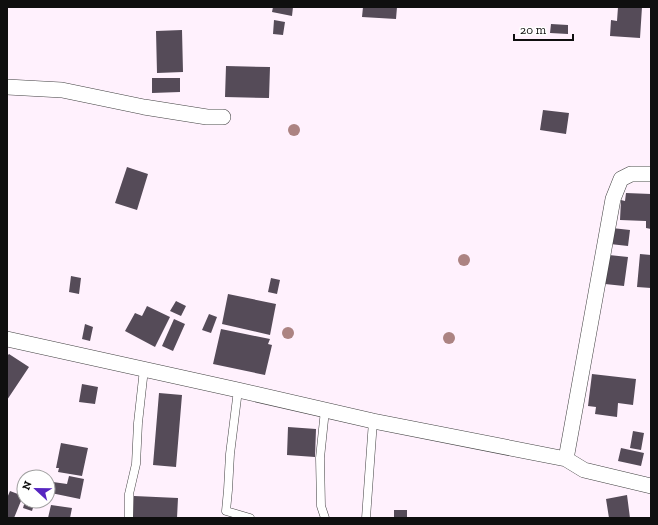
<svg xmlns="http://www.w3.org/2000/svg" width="658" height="525" viewBox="0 0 658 525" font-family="'Zilla Slab',serif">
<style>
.building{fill:#554b58}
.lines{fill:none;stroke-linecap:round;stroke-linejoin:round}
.service-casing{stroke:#424242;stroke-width:9}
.minor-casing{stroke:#424242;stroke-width:16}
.service{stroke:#fff;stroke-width:8}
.minor{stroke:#fff;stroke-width:15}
.tree{fill:#ac8382}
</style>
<rect width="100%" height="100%" fill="#fff1fd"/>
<path class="building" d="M273,7H293L292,16L272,12Z
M363,7H397L396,19L362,17Z
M618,7H642L640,38L610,36L611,20L617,21Z
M274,20L285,22L283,35L273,34Z
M551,24L568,25V34L550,33Z
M182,30L183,72L157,73L156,31Z
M226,66L270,67L269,98L225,97Z
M152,78H180V92L152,93Z
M543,110L569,113L566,134L540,130Z
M127,167L148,174L137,210L115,203Z
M626,193L651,194V229L646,228V221L620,220L621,200L625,201Z
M612,228L630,230L628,246L610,244Z
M640,254L651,255V288L637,287Z
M609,255L628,257L624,286L605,284Z
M71,276L81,278L79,294L69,292Z
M271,278L280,280L277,294L268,292Z
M228,294L276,304L270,335L222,324Z
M176,301L186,306L181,316L170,311Z
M147,306L170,317L155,347L125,331L135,313L142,316Z
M209,314L217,317L211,333L202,330Z
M174,319L185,324L173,351L162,346Z
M85,324L93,327L90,341L82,339Z
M221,329L270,339L268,344L272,345L265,375L213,364Z
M9,354L29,367L7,400V356Z
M592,374L636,379L633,405L618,403L617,417L595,414L596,407L588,406Z
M82,384L98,387L95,404L79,402Z
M159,393L182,395L176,467L153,465Z
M288,427L316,429L315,457L287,455Z
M633,431L644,433L641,450L630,448Z
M61,443L88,448L82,476L58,472L59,468H56Z
M621,448L644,453L641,466L618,461Z
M69,476L84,479L80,499L51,493L53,482L67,484Z
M10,491L23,496L14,518H7V498Z
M627,495L630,518H609L606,499Z
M134,496L178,498L177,518H133Z
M25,501H35L32,511L23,508Z
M51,505L72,508L70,518H48Z
M394,510H407V518H394Z"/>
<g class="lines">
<defs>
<path id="service" d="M238,390L230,454L228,490L226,511L250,518
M129,518V494L136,464L138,423L144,369
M325,518L321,506L320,458L325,410
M366,518L373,421"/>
<path id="minor" d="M7,87L62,90L144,107L207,117H223
M7,339L238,390L373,421L566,459L584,470L651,486
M566,459L613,199L621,179L631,174H651"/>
</defs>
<use href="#service" class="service-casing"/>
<use href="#minor" class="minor-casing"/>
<use href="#service" class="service"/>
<use href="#minor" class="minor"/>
</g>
<g class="tree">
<circle cx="294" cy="130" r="6"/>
<circle cx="464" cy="260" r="6"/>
<circle cx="288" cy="333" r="6"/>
<circle cx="449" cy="338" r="6"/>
</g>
<rect width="658" height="525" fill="none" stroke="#0f0f0f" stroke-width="16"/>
<g transform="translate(36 489) rotate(292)"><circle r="19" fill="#ffffff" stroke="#9f9f9f"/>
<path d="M0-3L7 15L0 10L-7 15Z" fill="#5625c1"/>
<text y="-6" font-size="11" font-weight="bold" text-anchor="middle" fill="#0f0f0f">N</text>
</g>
<path d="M514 34v6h59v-6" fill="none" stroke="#0f0f0f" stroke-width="2"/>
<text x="520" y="34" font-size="12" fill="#0f0f0f" stroke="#ffffff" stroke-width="3" paint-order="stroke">20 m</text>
</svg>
